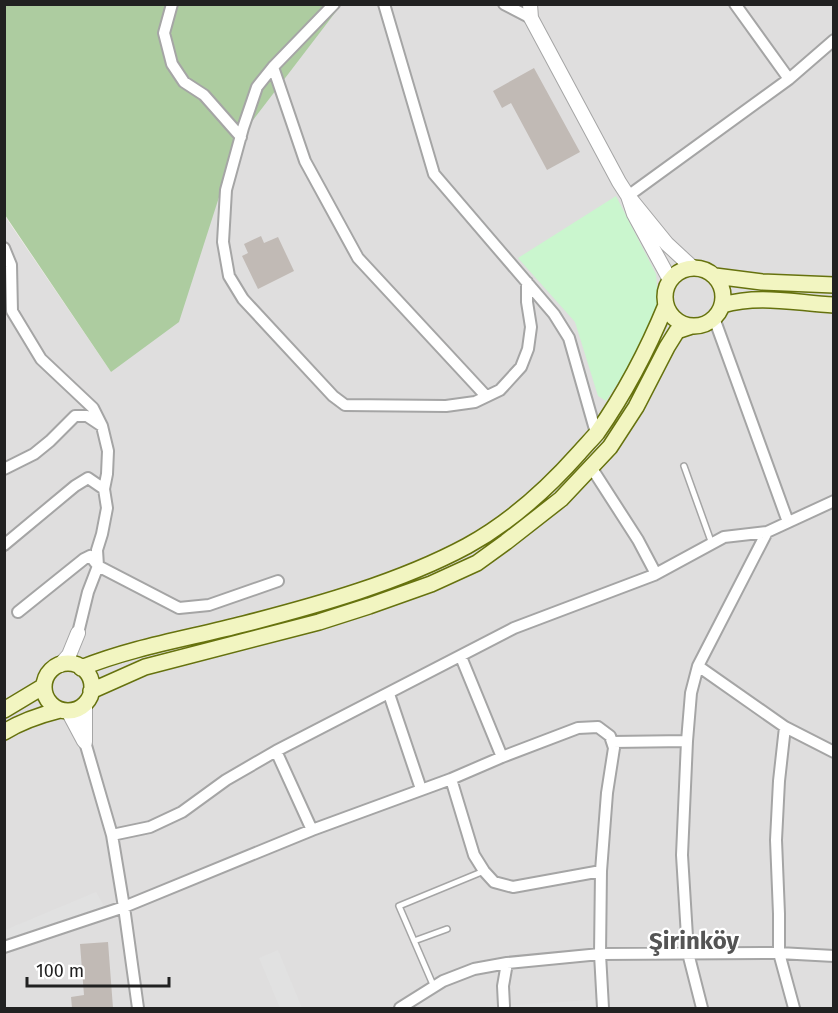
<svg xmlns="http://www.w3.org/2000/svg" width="838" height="1013" viewBox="0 0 838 1013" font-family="'Fira Sans',sans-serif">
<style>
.residential{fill:#dfdede}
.forest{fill:#adcca0}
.park{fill:#caf6ce}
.parking{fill:#e1e1e1}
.building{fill:#c1bab5}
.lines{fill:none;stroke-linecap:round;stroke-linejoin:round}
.service-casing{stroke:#a5a5a5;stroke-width:8}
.minor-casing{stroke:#a5a5a5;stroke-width:14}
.tertiary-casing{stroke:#a5a5a5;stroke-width:16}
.secondary-casing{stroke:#66720e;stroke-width:18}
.service{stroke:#fff;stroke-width:5}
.minor{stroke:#fff;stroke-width:10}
.tertiary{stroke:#fff;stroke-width:14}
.secondary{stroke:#f2f5c1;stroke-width:15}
.labels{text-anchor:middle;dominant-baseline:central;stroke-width:4.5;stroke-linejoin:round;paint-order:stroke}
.district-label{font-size:24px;font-weight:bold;fill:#545454;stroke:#fff}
</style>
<rect width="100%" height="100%" fill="#f0eee8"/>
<path class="residential" d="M334,5H833V1008H5L4,215L111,372L237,141Z"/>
<path class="forest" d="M4,5H341L237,141L179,322L111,372L5,215Z"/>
<path class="park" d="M616,196L656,274L658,297L654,319L625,372L606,401L598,396L575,322L518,258Z"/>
<path class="parking" d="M96,892L108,913L8,946L5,936V930Z
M278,950L302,1008H280L259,958Z
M602,999L603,1008H459L504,1006Z"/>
<path class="building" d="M534,68L580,152L547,170L511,103L502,108L493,91Z
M261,236L264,243L278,237L294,271L258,289L242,256L248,253L244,244Z
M108,942L113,1008H72L71,997L84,995L80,944Z"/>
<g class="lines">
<defs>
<path id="service" d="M684,466L712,544
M414,941L447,929
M434,987L399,906L484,871"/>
<path id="minor" d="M172,4L164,33L172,64L184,82L204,95L241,137
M334,4L273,67L257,87L243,128L226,190L223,242L229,276L243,299L333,396L345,405L446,406L475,402L500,390L521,367L528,349L531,327L527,302V282
M384,4L434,174L554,314L569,338L596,433
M504,4L531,18
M735,4L789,79
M273,67L305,161L358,258L486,396
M628,196L789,79L834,40
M4,248L11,265L12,311L41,359L93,408L102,426L108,451L107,474L104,489
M714,318L788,522
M591,467L638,540L656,574
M4,469L34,454L50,441L75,416H87L102,426
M4,545L75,486L88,478L104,489L107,508L102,534L97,550L98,566L88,592L78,633
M18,612L84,559L90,556L98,566L179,608L209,605L278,581
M461,657L502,757
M698,666L785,727L834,752
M389,694L421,789
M785,727L779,781L776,840L779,914V953L794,1008
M85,742L112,835L124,907L138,1008
M612,742L687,741
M276,751L312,830
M451,779L474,855L484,871L494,882L513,887L601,871
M112,835L150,827L182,812L226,780L276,751L514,628L654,575L724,537L767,532L834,501
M4,947L124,907L312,830L451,779L502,757L578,728L598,727L610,736L614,748L607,793L601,871L600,954L603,1008
M504,1006L503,986L507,963
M400,1008L443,981L474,969L507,963L600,954L779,953L834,956
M702,1008L688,953L682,855L687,741L691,693L698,666L767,532"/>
<path id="tertiary" d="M530,4L531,18L619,182L628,196
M670,280L634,214L628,196L667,244L693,268
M60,665L69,655L78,633
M85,704V742
M68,711L84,741"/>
<path id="secondary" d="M665 297a29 29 0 1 1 58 0a29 29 0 1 1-58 0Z
M715,276L762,282L834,285
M722,305C760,294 795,303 834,305
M44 687a24 24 0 1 1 48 0a24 24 0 1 1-48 0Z
M81,668C133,647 190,638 244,624C318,605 400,582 467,546C509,523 547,489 579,453C585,446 591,440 597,433C625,393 648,349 666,305
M91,691L145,667L319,622L369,606L431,584L477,563L506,542L561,499L610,447L636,407L667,347L677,331L692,326
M4,710L44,686
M4,732C22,721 40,715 60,710"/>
</defs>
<use href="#service" class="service-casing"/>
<use href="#minor" class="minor-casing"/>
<use href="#tertiary" class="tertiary-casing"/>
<use href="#secondary" class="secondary-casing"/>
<use href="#service" class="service"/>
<use href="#minor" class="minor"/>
<use href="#tertiary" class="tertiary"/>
<use href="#secondary" class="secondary"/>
</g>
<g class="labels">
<g class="district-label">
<text x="694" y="941">Şirinköy</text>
</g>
</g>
<rect width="838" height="1013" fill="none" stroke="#212121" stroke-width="12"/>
<path d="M27 977v9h142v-9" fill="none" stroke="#212121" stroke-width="3"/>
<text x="36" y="977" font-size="18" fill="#212121" stroke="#ffffff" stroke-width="4.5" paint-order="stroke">100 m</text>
</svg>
